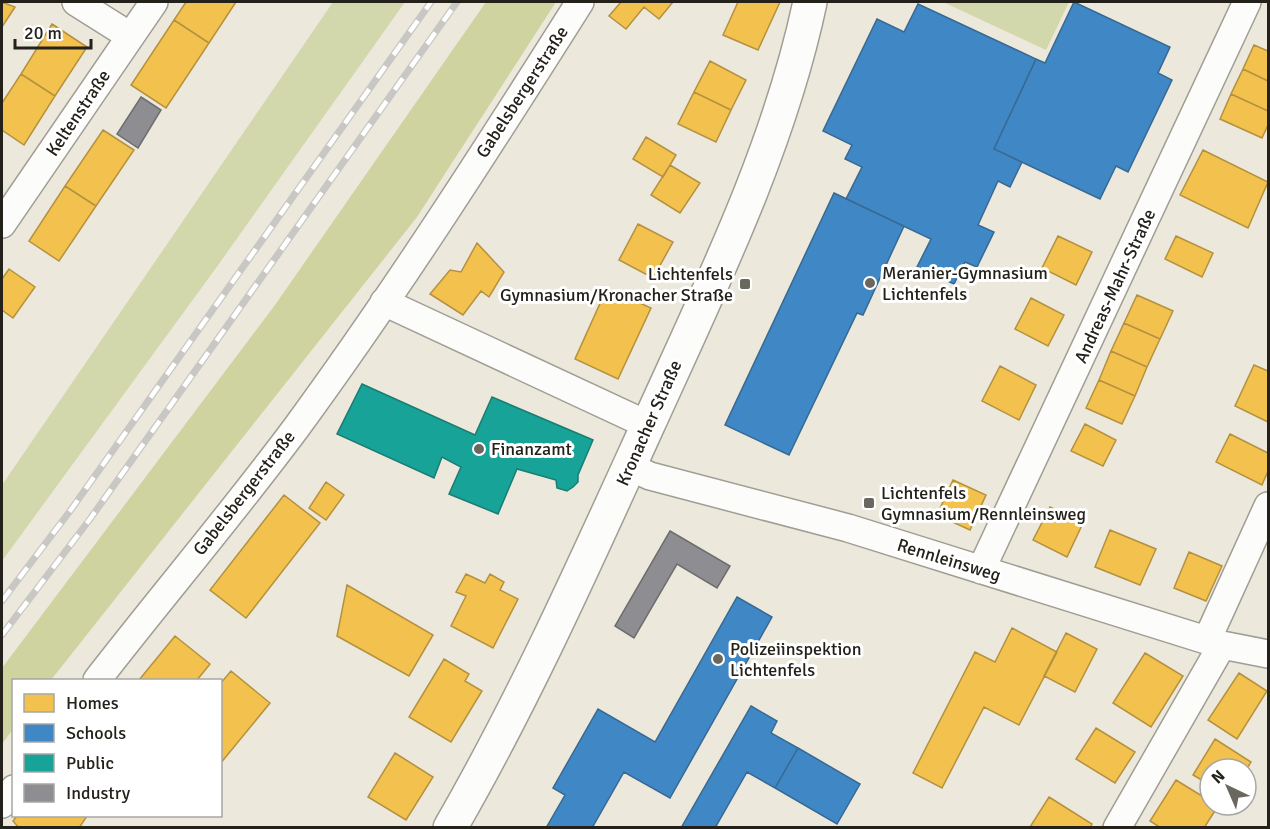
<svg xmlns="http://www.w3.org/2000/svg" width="1270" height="829" viewBox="0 0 1270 829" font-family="Signika,sans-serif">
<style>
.green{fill:#d3d7ac}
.forest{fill:#ced39f}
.homes{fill:#f2c14e;stroke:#b4913e;stroke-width:1.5}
.schools{fill:#3f88c5;stroke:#376992;stroke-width:1.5}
.public{fill:#17a398;stroke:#1b7c72;stroke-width:1.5}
.industry{fill:#8d8d92;stroke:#6e6d6e;stroke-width:1.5}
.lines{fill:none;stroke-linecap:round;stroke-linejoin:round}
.street-casing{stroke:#a09d94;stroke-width:30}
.secondary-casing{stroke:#a09d94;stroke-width:36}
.street{stroke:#fcfcfa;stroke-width:27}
.secondary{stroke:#fcfcfa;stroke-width:33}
.rail-casing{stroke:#c8c7c3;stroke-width:7}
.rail{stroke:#fff;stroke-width:4.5;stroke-dasharray:14;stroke-linecap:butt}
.poi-dot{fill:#6a675e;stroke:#fff;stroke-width:2}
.labels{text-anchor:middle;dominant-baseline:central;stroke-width:6;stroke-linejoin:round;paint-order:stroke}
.street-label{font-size:18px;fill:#24211a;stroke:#fff}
.poi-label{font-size:18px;fill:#24211a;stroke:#fff;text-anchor:start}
</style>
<rect width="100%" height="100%" fill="#ece8dc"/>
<path class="green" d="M333,2H405L216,268L2,561V485Z
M943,2H1069L1046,50Z"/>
<path class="forest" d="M486,2H556L417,217L51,680H14L13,729L2,744V668L275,305Z"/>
<path class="homes" d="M2,2L15,7L2,27Z
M186,2H236L209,43L174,20Z
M621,2H673L659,19L644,7L626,29L609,16Z
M738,2H780L758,50L723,35Z
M174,20L209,43L166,108L131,85Z
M52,24L87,47L55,96L21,74Z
M1254,45L1268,51V81L1243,69Z
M710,61L746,80L731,110L694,92Z
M1243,69L1268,81V111L1231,94Z
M21,74L55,96L24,145L2,130V103Z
M694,92L731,110L716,142L678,124Z
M1231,94L1268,111V125L1262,138L1220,119Z
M103,130L134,150L96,206L65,186Z
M646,137L676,155L663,177L633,159Z
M1203,150L1268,182L1248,228L1180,195Z
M670,165L700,183L680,213L651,195Z
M65,186L96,206L59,261L29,241Z
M638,224L673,242L653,278L619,260Z
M1058,236L1092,252L1076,285L1042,268Z
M1176,236L1213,253L1202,277L1165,259Z
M477,243L504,272L489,297L481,291L463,315L430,294L450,270L461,272Z
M9,269L35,287L13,318L2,310V279Z
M607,288L651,308L618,379L575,359Z
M1137,295L1173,311L1160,339L1124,323Z
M1031,298L1064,315L1048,346L1015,329Z
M1124,323L1160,339L1147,367L1111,351Z
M1111,351L1147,367L1135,396L1099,380Z
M1254,365L1268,371V422L1235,406Z
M1000,366L1036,385L1019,420L982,401Z
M1099,380L1135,396L1122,424L1086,408Z
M1085,424L1116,440L1103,466L1071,451Z
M1230,434L1268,453V471L1262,485L1216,462Z
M953,480L986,495L970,530L937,515Z
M326,482L344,495L326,520L309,508Z
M284,495L320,523L246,618L210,590Z
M1050,507L1083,523L1067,557L1033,540Z
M1110,530L1156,549L1140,585L1095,567Z
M1189,552L1222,566L1206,601L1174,588Z
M466,574L485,583L490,574L504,582L500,590L518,599L493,648L451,626L466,596L456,592Z
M347,585L433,635L409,676L337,636Z
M1012,628L1057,652L1019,725L984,707L942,788L913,773L975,652L995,662Z
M1066,633L1097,649L1075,692L1044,676Z
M175,636L210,664L197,680H139Z
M1145,653L1183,676L1151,727L1113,703Z
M444,659L469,674L465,681L482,691L451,742L409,717Z
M231,671L270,703L220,764V684Z
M1239,673L1267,691L1237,739L1208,720Z
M1096,728L1135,752L1115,783L1076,759Z
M1215,739L1251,762L1246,770L1210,769V785L1193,775Z
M395,753L433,777L406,820L368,797Z
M1176,780L1210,801V805L1218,806L1204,828H1161L1150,821Z
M1049,797L1092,824L1090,828L1030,827Z
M17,816H87L79,828H19L13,821Z"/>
<path class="schools" d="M1074,2L1170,47L1158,73L1172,80L1128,172L1116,166L1100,199L994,149L1036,59L1045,63Z
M918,4L1036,59L994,149L1022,162L1010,187L998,181L978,225L994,232L977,267L965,262L954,284L917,267L931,239L846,199L862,167L845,159L852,145L823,131L877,19L904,32Z
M834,193L904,226L863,315L857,313L789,455L725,425Z
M737,597L772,617L670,798L624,772L592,828H546L565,795L553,788L598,709L655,742Z
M751,706L777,721L771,733L798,748L775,788L747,772L715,828H681Z
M798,748L860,784L837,824L775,788Z"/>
<path class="public" d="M362,384L475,435L492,397L593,440L578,475V482L573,487L567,491L557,488L556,480L517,469L498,514L449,494L461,467L442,457L434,478L337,434Z"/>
<path class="industry" d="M141,97L161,110L138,148L117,134Z
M670,531L730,566L717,588L677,564L634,638L615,626Z"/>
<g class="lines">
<defs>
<path id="street" d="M76,2L130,36
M2,224L154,2
M384,302L648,425
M630,467L650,476L848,528L1222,645L1268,654
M981,570L1247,2
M1207,640L1268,506
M97,680C162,596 232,514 296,428C397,290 489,146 580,2
M2,804L14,789
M1117,828L1222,645"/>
<path id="secondary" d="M450,828C525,698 586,561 648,425C710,288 779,149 810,2"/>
</defs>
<use href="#street" class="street-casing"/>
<use href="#secondary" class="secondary-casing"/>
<use href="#street" class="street"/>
<use href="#secondary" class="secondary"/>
<defs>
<path id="rail" d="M2,601L70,511L431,2
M2,635L90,519L457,2"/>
</defs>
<use href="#rail" class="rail-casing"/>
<use href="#rail" class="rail"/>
</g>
<g class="poi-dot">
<circle cx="870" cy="283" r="6"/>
<rect x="739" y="278" width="12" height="12" rx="3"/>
<circle cx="479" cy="449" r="6"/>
<rect x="863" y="497" width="12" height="12" rx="3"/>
<circle cx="718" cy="659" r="6"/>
</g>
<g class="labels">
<g class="street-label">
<text transform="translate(522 92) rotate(-57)">Gabelsbergerstraße</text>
<text transform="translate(78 113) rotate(-56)">Keltenstraße</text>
<text transform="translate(1115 286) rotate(-65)">Andreas-Mahr-Straße</text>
<text transform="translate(649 423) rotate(-66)">Kronacher Straße</text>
<text transform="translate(244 493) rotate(-52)">Gabelsbergerstraße</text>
<text transform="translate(949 560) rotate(17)">Rennleinsweg</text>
</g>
<g class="poi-label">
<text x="882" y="273">Meranier-Gymnasium<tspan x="882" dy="21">Lichtenfels</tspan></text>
<text x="733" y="274" text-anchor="end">Lichtenfels<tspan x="733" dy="21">Gymnasium/Kronacher Straße</tspan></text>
<text x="491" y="449">Finanzamt</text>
<text x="881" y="493">Lichtenfels<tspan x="881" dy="21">Gymnasium/Rennleinsweg</tspan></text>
<text x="730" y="649">Polizeiinspektion<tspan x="730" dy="21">Lichtenfels</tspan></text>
</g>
</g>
<rect width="1270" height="829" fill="none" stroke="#24211a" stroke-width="6"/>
<rect x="12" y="679" width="210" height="138" fill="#ffffff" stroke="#a7a6a3" stroke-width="1.5"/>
<rect x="24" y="694" width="30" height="18" fill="#f2c14e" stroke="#a7a6a3" stroke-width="1.5"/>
<text x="66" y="709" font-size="18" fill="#24211a">Homes</text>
<rect x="24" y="724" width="30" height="18" fill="#3f88c5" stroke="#a7a6a3" stroke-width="1.5"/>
<text x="66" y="739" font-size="18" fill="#24211a">Schools</text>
<rect x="24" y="754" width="30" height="18" fill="#17a398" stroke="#a7a6a3" stroke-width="1.5"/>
<text x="66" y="769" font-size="18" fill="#24211a">Public</text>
<rect x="24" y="784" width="30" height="18" fill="#8d8d92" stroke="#a7a6a3" stroke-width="1.5"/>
<text x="66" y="799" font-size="18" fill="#24211a">Industry</text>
<g transform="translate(1228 787) rotate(316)"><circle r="28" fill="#ffffff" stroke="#a7a6a3" stroke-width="1.5"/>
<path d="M0-4.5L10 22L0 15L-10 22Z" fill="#6a675e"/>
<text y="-9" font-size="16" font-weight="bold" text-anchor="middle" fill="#24211a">N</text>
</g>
<path d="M15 39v9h76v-9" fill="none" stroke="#24211a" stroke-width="3"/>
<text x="24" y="39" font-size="18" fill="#24211a" stroke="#ffffff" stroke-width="4.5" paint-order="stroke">20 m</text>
</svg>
